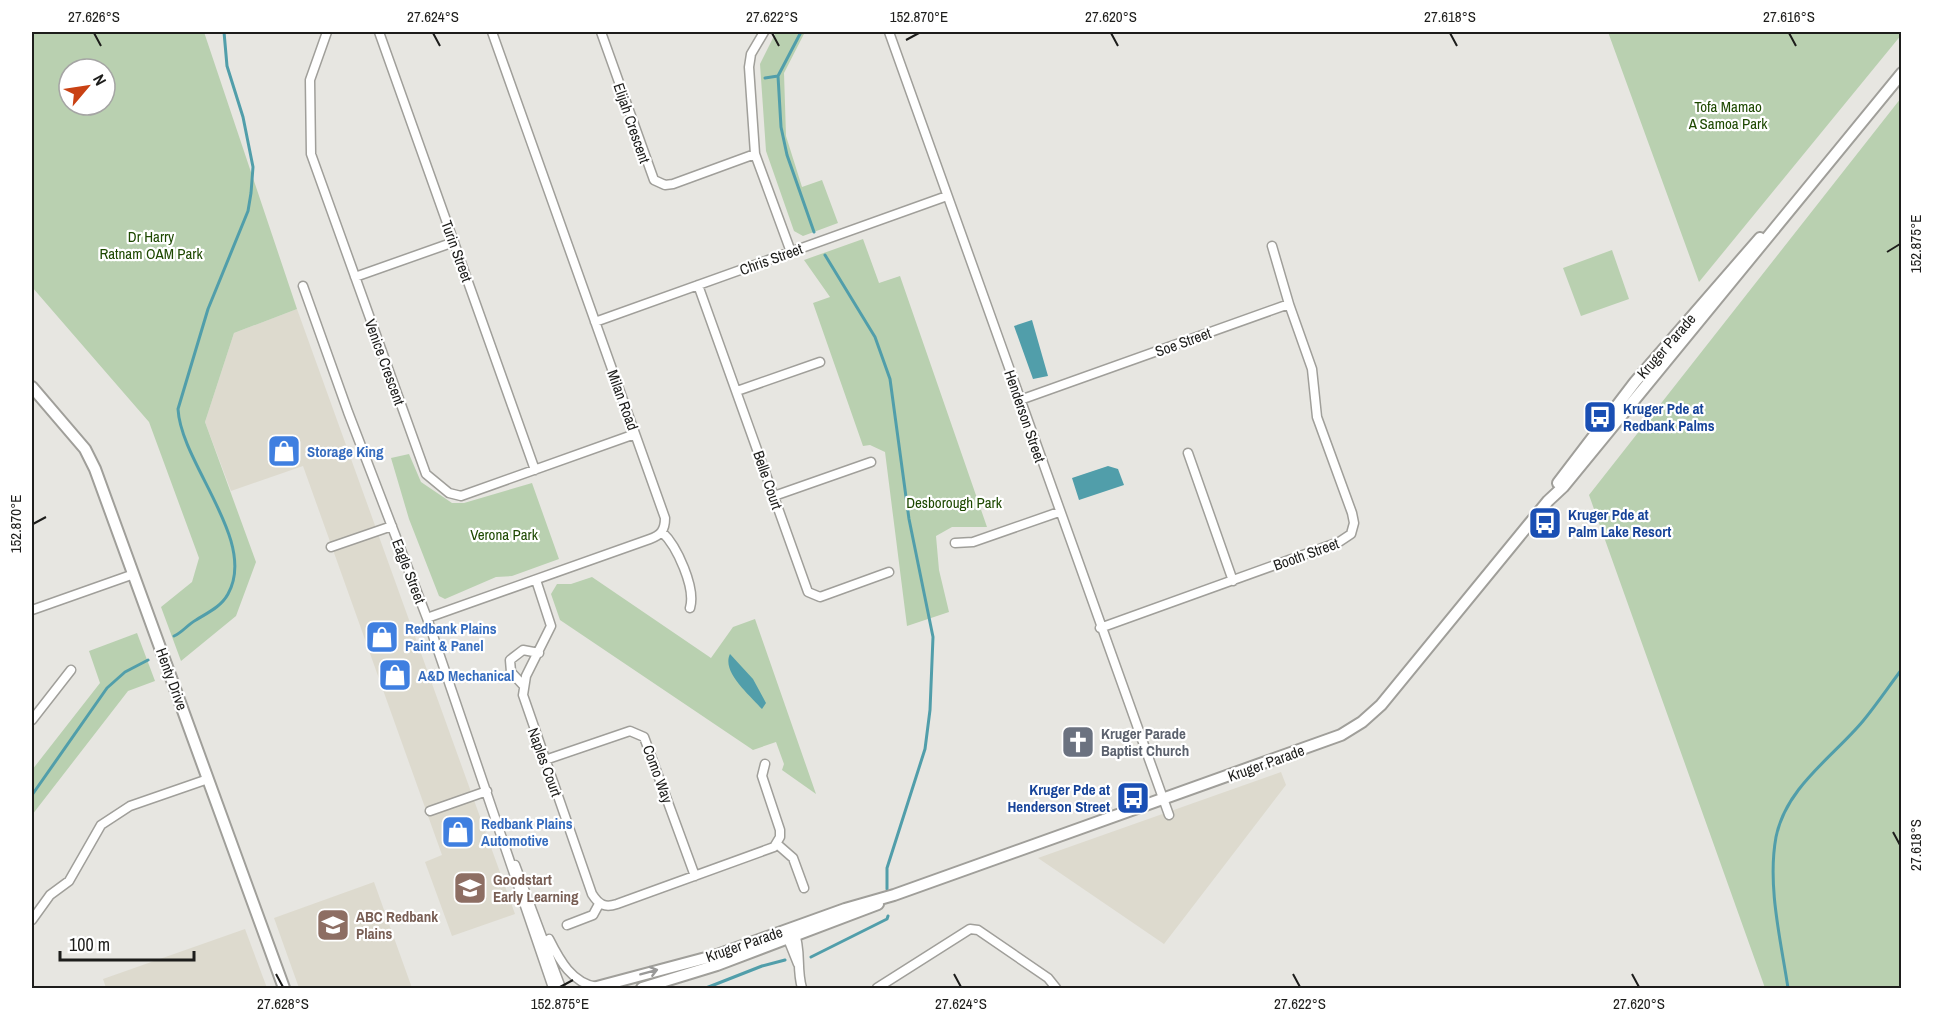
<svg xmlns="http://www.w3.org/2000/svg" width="1933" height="1020" viewBox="0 0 1933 1020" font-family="'Archivo Narrow',sans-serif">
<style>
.built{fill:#dddace}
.green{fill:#b9d0b0;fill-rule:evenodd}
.water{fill:#519eaa}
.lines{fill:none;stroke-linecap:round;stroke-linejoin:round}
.stream{stroke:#519eaa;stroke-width:3}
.minor-casing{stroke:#a09f9a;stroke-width:11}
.tertiary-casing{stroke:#a09f9a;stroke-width:14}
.minor{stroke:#fff;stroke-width:8}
.tertiary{stroke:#fff;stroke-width:10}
.oneway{stroke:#999998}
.ticks{fill:none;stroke:#1d1d1b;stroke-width:2}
.labels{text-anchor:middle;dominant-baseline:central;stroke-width:4.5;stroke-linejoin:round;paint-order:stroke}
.park-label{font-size:15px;fill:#1d4800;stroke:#fff}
.street-label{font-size:15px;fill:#1d1d1b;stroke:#fff}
.transit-label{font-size:15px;font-weight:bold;fill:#164399;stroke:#fff;text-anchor:start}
.shop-label{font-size:15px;font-weight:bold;fill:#366cbe;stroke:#fff;text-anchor:start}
.worship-label{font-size:15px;font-weight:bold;fill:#5b616d;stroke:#fff;text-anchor:start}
.education-label{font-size:15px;font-weight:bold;fill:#785e54;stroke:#fff;text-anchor:start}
.neatline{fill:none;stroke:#1d1d1b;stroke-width:2}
.ticks-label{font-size:15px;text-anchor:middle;fill:#1d1d1b}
</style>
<rect width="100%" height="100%" fill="#e7e6e1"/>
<path class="built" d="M297,309L515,914L452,936L425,862L442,855L303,466L231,491L205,422L234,333Z
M1281,772L1286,785L1164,944L1038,858Z
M374,882L412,988H299L274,918Z
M245,929L267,988H106L103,979Z"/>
<path class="green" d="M32,32H204L297,309L234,333L205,422L256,562L236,616L181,661L161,607L192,582L199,558L149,422L32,287ZM69,69H105V105H69Z
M776,32H805L784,73L786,136L802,187L822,180L838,223L803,236L794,231L766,151L760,64Z
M1608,32H1901L1902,34L1699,282Z
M1901,98V988H1765L1589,495Z
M863,239L879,283L900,276L987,527H952L936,536L939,570L949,612L907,626L885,452L870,445L863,446L813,303L830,297L804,260Z
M1612,250L1629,299L1581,316L1563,268Z
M409,454L421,482L452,503H464L532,483L559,559L512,576L496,577L445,599L439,596L409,519L391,458Z
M592,577L711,658L733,627L755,619L816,794L782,770L784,764L776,742L753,750L560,620L551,594L557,584H571Z
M137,633L155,681L128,691L32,815V770L100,683L89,651Z"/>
<path class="water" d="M1032,320L1048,376L1033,379L1014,326Z
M1108,466L1118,469L1124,485L1079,500L1072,478Z
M730,654L753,679L766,703L762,709C751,696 721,672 730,654Z"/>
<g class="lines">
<path class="stream" d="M801,32L778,76L781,127L787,155L814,232
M765,78L778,76
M825,255L875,337L890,379L909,519L933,637L930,710L925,749L887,868V889
M174,636C183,632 187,625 196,620C207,613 221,607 228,594C258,541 181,464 178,409L208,309L248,211L251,193L253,167L243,117L227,66L224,32
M32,795L107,688L125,672L148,660
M811,957L887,919L888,916
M706,988L762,966L785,960
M1788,988C1781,941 1767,886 1776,837C1786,787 1833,757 1863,721C1877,704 1889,686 1902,669"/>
<defs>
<path id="minor" d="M327,32L310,80L311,154L426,474L449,493L461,496L635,434
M379,32L535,470
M601,32L654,180L665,185L673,184L755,154
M764,32L751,54L749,67L755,154L791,252
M889,32L1169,815
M355,277L454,242
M698,285L808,592L820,597L889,572
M303,286L348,412L427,618L553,988
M595,322L947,196
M737,391L820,362
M1020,400L1289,304L1272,246
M1188,453L1233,581
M774,496L871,462
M662,532C677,546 696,588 690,608
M955,543L973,542L1059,512
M331,547L392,526
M536,580L551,626L526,676L523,695L592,894C599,905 605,908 617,904L774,847L780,837V830L762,776L765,764
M32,610L134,574
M427,618L650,539C661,535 665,530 665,518L492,32
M1100,628L1339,542L1351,534L1354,523L1352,513L1317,417L1312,369L1289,304
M523,685L511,672L510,660L523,650L539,653
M32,720L71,670
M545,760L630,731L644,737L695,876
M430,811L487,791
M777,844L793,858L804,888
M515,865L561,988
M32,920L50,895L69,881L101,825L130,806L208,779
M567,925L593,915L599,904
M794,931C802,951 796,968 802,988
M786,934L798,964
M549,939C560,961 572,983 597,987
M877,988L970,929L978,930L1048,978L1056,988"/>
<path id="tertiary" d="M32,387L85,449L95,469L284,988
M1558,483L1635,382L1760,238
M593,988L717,955L845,909L894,895L1341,735L1362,722L1381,705L1548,501L1563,487L1902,73
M642,988L717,965L878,904"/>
</defs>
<use href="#minor" class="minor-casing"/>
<use href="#tertiary" class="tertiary-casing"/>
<use href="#minor" class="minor"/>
<use href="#tertiary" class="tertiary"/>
</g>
<defs><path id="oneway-shaft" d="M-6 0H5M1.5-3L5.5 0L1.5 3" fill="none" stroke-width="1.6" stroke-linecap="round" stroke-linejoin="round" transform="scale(1.5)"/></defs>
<use class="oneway" href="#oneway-shaft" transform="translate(649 972) rotate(-15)"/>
<path class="ticks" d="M94,33L101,46M433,33L440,46M772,33L779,46M1111,33L1118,46M1450,33L1457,46M1789,33L1796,46M906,40L919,33M1887,252L1900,244M33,524L46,517M1893,832L1900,845M276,974L283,987M954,974L961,987M1293,974L1300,987M1632,974L1639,987M560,987L573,980"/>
<defs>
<symbol id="bus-square" viewBox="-11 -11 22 22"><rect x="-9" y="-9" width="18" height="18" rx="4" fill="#1a4fb4" stroke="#fff"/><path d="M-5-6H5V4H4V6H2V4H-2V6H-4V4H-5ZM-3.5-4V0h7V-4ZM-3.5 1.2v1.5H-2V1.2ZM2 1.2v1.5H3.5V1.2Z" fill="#fff"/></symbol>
<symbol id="shop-square" viewBox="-11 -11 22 22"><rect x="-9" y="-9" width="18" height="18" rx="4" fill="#3f7fe0" stroke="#fff"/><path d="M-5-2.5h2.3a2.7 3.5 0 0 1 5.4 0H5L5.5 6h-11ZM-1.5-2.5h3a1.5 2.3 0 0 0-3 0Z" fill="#fff"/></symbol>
<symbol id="church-square" viewBox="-11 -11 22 22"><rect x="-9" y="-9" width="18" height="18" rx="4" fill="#6b7280" stroke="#fff"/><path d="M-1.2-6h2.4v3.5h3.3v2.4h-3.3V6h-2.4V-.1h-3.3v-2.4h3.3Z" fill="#fff"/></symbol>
<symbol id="school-square" viewBox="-11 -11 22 22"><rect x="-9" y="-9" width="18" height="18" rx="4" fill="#8d6e63" stroke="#fff"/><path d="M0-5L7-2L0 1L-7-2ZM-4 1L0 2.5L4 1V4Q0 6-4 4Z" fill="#fff"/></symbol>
</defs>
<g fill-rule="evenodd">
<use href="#bus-square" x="1581" y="398" width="38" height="38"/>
<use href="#shop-square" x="265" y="432" width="38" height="38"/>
<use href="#bus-square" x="1526" y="504" width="38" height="38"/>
<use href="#shop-square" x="363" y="618" width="38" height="38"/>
<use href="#shop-square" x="376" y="656" width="38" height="38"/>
<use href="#church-square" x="1059" y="723" width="38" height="38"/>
<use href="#bus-square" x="1114" y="779" width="38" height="38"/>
<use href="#shop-square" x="439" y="813" width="38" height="38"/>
<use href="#school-square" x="451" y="869" width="38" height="38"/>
<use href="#school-square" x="314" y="906" width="38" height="38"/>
</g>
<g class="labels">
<g class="park-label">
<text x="1728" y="106">Tofa Mamao<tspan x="1728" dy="17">A Samoa Park</tspan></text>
<text x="151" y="236">Dr Harry<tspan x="151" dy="17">Ratnam OAM Park</tspan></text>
<text x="954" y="502">Desborough Park</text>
<text x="504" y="534">Verona Park</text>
</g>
<g class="street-label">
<text transform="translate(632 123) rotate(71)">Elijah Crescent</text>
<text transform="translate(457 251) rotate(70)">Turin Street</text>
<text transform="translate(771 259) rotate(-20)">Chris Street</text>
<text transform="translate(1183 342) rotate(-20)">Soe Street</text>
<text transform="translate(1666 346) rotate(-49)">Kruger Parade</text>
<text transform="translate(385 362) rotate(70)">Venice Crescent</text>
<text transform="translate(623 400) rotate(70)">Milan Road</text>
<text transform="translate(1025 416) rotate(71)">Henderson Street</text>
<text transform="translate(768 480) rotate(71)">Belle Court</text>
<text transform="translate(1306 554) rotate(-20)">Booth Street</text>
<text transform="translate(409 571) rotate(69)">Eagle Street</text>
<text transform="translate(172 679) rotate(70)">Henty Drive</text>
<text transform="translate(545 762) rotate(70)">Naples Court</text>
<text transform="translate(1266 763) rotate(-20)">Kruger Parade</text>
<text transform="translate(658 774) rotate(70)">Como Way</text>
<text transform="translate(744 944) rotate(-19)">Kruger Parade</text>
</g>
<g class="transit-label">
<text x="1623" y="408">Kruger Pde at<tspan x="1623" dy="17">Redbank Palms</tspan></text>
<text x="1568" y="514">Kruger Pde at<tspan x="1568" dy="17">Palm Lake Resort</tspan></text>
<text x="1110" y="789" text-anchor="end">Kruger Pde at<tspan x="1110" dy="17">Henderson Street</tspan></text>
</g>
<g class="shop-label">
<text x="307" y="451">Storage King</text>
<text x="405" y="628">Redbank Plains<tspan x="405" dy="17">Paint &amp; Panel</tspan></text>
<text x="418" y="675">A&amp;D Mechanical</text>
<text x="481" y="823">Redbank Plains<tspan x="481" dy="17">Automotive</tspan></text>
</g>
<g class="worship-label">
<text x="1101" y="733">Kruger Parade<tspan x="1101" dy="17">Baptist Church</tspan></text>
</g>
<g class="education-label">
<text x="493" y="879">Goodstart<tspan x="493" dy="17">Early Learning</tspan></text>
<text x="356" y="916">ABC Redbank<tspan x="356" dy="17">Plains</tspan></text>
</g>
</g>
<rect width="1933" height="1020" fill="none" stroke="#ffffff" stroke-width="66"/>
<g transform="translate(87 87) rotate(61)"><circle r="28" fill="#ffffff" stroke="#a5a5a4" stroke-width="1.5"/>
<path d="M0-4.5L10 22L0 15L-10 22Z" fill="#c94113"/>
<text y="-9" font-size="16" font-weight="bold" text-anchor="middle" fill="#1d1d1b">N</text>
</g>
<path d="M60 951v9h134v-9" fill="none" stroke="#1d1d1b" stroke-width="3"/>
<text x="69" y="951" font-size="18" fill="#1d1d1b" stroke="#ffffff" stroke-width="4.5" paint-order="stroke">100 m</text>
<rect x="33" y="33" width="1867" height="954" class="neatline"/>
<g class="ticks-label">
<text x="94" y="22">27.626°S</text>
<text x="433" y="22">27.624°S</text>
<text x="772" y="22">27.622°S</text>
<text x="919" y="22">152.870°E</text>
<text x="1111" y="22">27.620°S</text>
<text x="1450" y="22">27.618°S</text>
<text x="1789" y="22">27.616°S</text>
<text transform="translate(1916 244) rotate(-90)" y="5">152.875°E</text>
<text transform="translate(16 524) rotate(-90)" y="5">152.870°E</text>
<text transform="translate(1916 845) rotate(-90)" y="5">27.618°S</text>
<text x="283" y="1009">27.628°S</text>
<text x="560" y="1009">152.875°E</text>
<text x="961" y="1009">27.624°S</text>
<text x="1300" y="1009">27.622°S</text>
<text x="1639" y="1009">27.620°S</text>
</g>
</svg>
